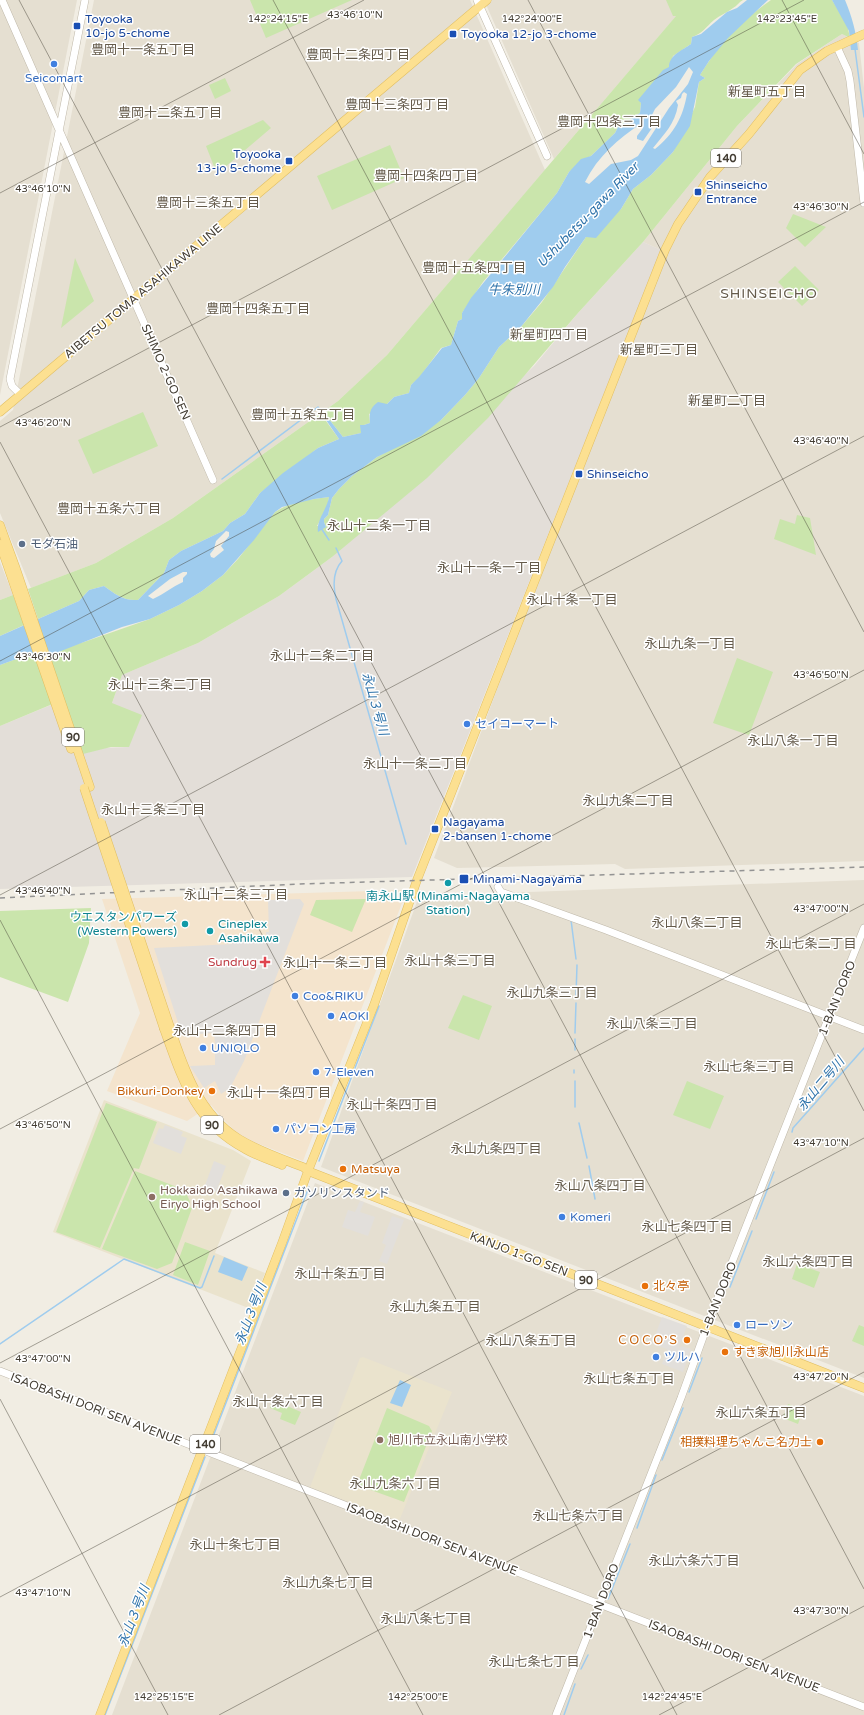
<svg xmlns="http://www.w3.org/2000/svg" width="864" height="1715" viewBox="0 0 864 1715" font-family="'Varela Round','Noto Sans JP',sans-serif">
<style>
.residential{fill:#e5dfd1}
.commercial{fill:#f4e4cd}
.industrial{fill:#e3ded8}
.education{fill:#eae3cd}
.green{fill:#cae5ac}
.parking{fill:#e2dfdb}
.water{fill:#9fccee;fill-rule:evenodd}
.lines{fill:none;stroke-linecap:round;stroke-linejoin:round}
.stream{stroke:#9fccee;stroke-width:1.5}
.tertiary-casing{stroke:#bfb8a9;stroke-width:8}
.primary-casing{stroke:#e1be61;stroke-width:9}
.tertiary{stroke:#fff;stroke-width:7}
.primary{stroke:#fce091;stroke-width:8}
.rail{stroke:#939393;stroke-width:1.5;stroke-dasharray:5 5;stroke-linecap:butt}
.primary-bridge-casing{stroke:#e1be61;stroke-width:9;stroke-linecap:butt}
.primary-bridge{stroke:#fce091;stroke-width:8}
.ticks{fill:none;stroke:#433d33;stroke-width:1;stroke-opacity:0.45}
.transit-dot{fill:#1a4fb4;stroke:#fff;stroke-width:1.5}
.shop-dot{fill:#3f7fe0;stroke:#fff;stroke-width:1.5}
.service-dot{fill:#5c6f8a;stroke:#fff;stroke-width:1.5}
.culture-dot{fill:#0f9aa8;stroke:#fff;stroke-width:1.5}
.health-dot{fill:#e0444e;stroke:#fff;stroke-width:1.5}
.food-dot{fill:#e8710a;stroke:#fff;stroke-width:1.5}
.education-dot{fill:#8d6e63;stroke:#fff;stroke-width:1.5}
.labels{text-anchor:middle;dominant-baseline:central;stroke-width:3;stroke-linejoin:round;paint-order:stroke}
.shield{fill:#fff;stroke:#7b7770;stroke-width:1}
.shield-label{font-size:11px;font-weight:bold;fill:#433d33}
.transit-label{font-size:12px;fill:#164399;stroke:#fff;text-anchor:start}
.shop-label{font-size:12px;fill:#366cbe;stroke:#fff;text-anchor:start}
.street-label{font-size:12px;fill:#433d33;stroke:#fff}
.service-label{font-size:12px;fill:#4e5e75;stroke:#fff;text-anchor:start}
.culture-label{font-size:12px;fill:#0d838f;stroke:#fff}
.health-label{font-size:12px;fill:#be3a42;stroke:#fff;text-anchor:end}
.food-label{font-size:12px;fill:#c56008;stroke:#fff;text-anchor:end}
.education-label{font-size:12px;fill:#785e54;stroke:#fff;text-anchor:start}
.neighbourhood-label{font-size:13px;fill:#655b4b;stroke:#fff}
.water-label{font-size:13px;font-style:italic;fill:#3074ab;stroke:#fff}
.quarter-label{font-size:14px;letter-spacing:1px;fill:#655b4b;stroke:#fff}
.ticks-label{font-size:10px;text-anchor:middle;fill:#433d33;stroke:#fff;stroke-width:3;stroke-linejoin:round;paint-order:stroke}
</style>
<rect width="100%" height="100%" fill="#f1ede3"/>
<path class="residential" d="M0,0H77L0,395Z
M94,0H470L545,170L387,355L338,401L173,518L96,563L31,588L0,513V421L13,410Z
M484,0H690L554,159Z
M842,34L859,43L864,88V861L625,869L615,864L457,868L434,858L661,250L643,242L737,126L797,64Z
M0,562L13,595L0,600Z
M864,880V1378L321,1167L419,896Z
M315,1183L864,1396V1715H112Z"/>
<path class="commercial" d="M407,890L303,1161L254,1142L237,1133L225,1121L211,1105L187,1121L107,1091L140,1013L102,899Z"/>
<path class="industrial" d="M643,242L661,250L412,877L0,889V726L63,700L103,748L129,747L112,703L122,675L198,643L279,596L332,557L534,366L578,313Z"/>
<path class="education" d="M104,1100L233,1150L251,1161L215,1253L265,1273L251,1309L53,1232Z
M363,1357L452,1392L399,1521L310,1487L360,1358Z"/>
<path class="green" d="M250,0H352L266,38Z
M666,0H743C739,2 737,6 733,8C727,13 720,15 714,20C705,28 703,33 692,37L691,44L673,56L670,67L639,100L641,103L640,113L618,127L615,133L591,156L587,158L569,172L557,193L483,282L462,313V319L458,321L451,345L441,348L419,378L411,385L409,393L394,397L387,404L369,414L370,423L364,425L361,433L343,437L328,418L326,421L339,439L318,448L260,493L245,514L230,523L223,531L181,551L169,560L164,573L138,600C123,601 115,594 104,586L89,590L79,601L38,619L28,589L96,563L173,518L338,401L387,355L676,16H673Z
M771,0H832L847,24L850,38L842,34L796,64L737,126L643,242L578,313L488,418L427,478L332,557L279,596L198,643L122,675L112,703L142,715L129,747H111L83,754L44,653L84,642L150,619L179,605L202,591L223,575L238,559L275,512C290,502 311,499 329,497L327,508L317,526L326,527L324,522V519L328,515L332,498L339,489L352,476L377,457L398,446L441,420L465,395L479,378L499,347L520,328L542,302L586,237L621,209L633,189L651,175L673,152L695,107L699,82L705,78L700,75C717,46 743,19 771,0Z
M225,78L231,91L215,99L209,85Z
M263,120L271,128L217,174L206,146Z
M390,145L404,178L332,210L317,176Z
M793,214L826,227L805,247L786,228Z
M75,258L94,301L61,328Z
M795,266L819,290L802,306L778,282Z
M143,412L158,446L93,474L78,440Z
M797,515L810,518L816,555L774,539L780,519L795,524Z
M13,595L24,625L0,636V600Z
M30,654L39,655L55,703L0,726V665Z
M737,658L773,672L749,735L713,723Z
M366,899L352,932L310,915L316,900Z
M91,908L89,943L68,1002L0,977V911Z
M463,995L492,1006L479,1040L448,1028Z
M687,1081L724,1096L710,1129L673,1115Z
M106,1103L157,1122L139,1169L134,1168L100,1248L56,1232Z
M135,1171L185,1190L190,1202L188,1207L192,1208L172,1263L157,1269L102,1249Z
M185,1242L210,1251L198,1285L173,1275Z
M797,1264L820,1272L814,1288L792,1279Z
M859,1325L864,1327V1346L852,1341Z
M273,1400L301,1412L295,1425L280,1419L282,1413L270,1408Z
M788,1404L803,1410L798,1424L783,1418Z
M387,1408L429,1426L432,1431L404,1502L357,1485Z"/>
<path class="parking" d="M300,899L304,904L244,1061L230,1088L221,1094L215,1081L204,1088L190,1066L215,1065V1052H217V1044H215L214,1033L182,1035L154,948L232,944V940L266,939V932H269L268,900Z
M165,1125L183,1132L181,1136L187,1138L181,1154L153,1143L159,1128L163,1129Z
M214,1161L226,1166L216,1192L204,1188Z
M360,1201L364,1202L360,1212L375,1217L368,1236L342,1227L348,1210L355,1212Z
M392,1216L404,1220L387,1264L379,1261L386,1245L382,1243Z
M662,1317L687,1326L679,1347L680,1348L681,1346L691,1349L683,1372L662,1364L667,1349L652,1344Z"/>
<path class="water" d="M747,0H768L728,38L709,61L700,75L705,78L699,82L690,126L673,152L651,175L633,189L621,209L596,238L586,237L565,267L553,287L520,328L499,347L479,378L465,395L441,420L421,436L377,457L352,476L339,489L332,498L328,515L324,519V522L326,527L318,532C316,521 327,509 329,497L314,499L282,507L275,512L254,540L223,575L202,591L179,605L150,619L122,627L56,653L30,654L0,665V636L63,608L79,601L89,590L104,586C115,594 123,601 138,600L164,573L169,560L181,551L223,531L230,523L245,514L260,493L283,473L318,448L339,439L326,420L328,418L343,437L361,433L360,425H364L370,423C369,413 370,408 378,402L387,404L394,397L409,393L411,385L419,377L442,348L451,345L458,321L462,319V313L471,298L557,193L569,172L581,159L591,156L615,133L618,127L640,113L641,103L638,100L663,70L669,67C669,55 683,50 691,44L692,37L701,34L727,12L737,8ZM689,67L693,72L688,84L669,108L638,156L631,160L611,164L589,184L585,182C598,156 618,139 642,123L643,128L637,136V139L643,141L652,128L651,117L655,109L676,87ZM684,92L687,94C683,117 674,134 655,149L653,148C664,134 675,124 678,105L676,101L681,98L682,94ZM226,531L229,532V536L221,546L224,550L214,558L211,557L210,554L214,549L216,541ZM183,572H187V574L183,578V582C172,587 164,594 153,599L148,596L170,579Z
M832,0H845C852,17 856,31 858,50H851L849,31Z
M224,1257L248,1267L242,1281L218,1272Z
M400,1380L411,1385L402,1407L390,1403Z"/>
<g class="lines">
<path class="stream" d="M855,49L864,117
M222,479L318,407L322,412
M321,528L329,540
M336,548L342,561C332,572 333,586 336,599L406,844
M571,920L576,959
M576,995L577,965
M575,1033L576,1003
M575,1050V1039
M574,1070V1073
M575,1081V1107
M579,1123L587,1158
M792,1132L793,1128L864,1048
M319,1161L379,1006
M589,1166L595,1199
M756,1219L774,1172
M730,1287L752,1231
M0,1344L124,1259L200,1288L202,1287L214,1256
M689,1392L702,1358
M209,1447L309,1187
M662,1460L683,1408
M637,1528L656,1475
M608,1599L630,1544
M581,1669L588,1655
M105,1715L205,1457
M564,1715L575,1684"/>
<defs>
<path id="tertiary" d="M2,0L213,480
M477,0L547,156
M837,47L848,71L850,81L864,203
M20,394L12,386L10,379L85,0
M498,887L501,892L606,930L864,1030
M0,1371L864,1707
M556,1715L681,1398L710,1318L864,928"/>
<path id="primary" d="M0,412L487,0
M0,525L15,566L90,787
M0,544L71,749
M170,1027C184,1069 199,1114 239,1139C259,1151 282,1159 303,1167L308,1171L864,1388
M164,1029C182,1079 195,1123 245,1149C257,1156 270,1160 282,1165
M100,1715L282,1243L308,1171L374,1005L417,880L665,250L678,224L710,177L749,134L800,70L827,51L864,34"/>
</defs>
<use href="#tertiary" class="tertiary-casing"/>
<use href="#primary" class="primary-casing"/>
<use href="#tertiary" class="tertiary"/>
<use href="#primary" class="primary"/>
<path class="rail" d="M0,898L300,884L864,867"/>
<defs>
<path id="primary-bridge" d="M84,788L164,1029
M101,822L170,1027"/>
</defs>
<use href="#primary-bridge" class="primary-bridge-casing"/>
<use href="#primary-bridge" class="primary-bridge"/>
</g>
<path class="ticks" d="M19,0L864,1589M273,0L864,1111M528,0L864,632M782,0L864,154M0,193L364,0M0,427L804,0M0,442L677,1715M0,661L864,202M0,895L864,436M0,920L423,1715M0,1129L864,670M0,1363L864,904M0,1399L168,1715M0,1597L864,1138M219,1715L864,1372M659,1715L864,1606"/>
<g class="transit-dot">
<rect x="73" y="22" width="8" height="8" rx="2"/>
<rect x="449" y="30" width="8" height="8" rx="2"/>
<rect x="285" y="157" width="8" height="8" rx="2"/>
<rect x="694" y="188" width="8" height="8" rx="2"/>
<rect x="575" y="470" width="8" height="8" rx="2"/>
<rect x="431" y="825" width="8" height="8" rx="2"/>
<rect x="459" y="874" width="10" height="10" rx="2"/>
</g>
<g class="shop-dot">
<circle cx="54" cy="64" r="4"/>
<circle cx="467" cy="724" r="4"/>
<circle cx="295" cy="996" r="4"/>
<circle cx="331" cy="1016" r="4"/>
<circle cx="203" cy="1048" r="4"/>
<circle cx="316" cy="1072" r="4"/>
<circle cx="276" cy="1129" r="4"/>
<circle cx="562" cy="1217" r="4"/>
<circle cx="737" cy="1325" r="4"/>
<circle cx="656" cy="1357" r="4"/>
</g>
<g class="service-dot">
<circle cx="22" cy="544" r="4"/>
<circle cx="286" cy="1193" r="4"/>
</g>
<g class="culture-dot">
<circle cx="448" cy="883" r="4"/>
<circle cx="185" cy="924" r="4"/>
<circle cx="210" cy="931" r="4"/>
</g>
<path class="health-dot" d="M263 956h4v4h4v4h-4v4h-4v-4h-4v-4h4z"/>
<g class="food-dot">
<circle cx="212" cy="1091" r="4"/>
<circle cx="343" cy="1169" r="4"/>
<circle cx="645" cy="1286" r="4"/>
<circle cx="687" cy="1340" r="4"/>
<circle cx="725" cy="1352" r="4"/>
<circle cx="820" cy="1442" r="4"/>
</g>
<g class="education-dot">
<circle cx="152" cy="1197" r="4"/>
<circle cx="380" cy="1440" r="4"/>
</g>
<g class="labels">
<g class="shield">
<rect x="711" y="149" width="30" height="18" rx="3"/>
<rect x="62" y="728" width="22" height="18" rx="3"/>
<rect x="201" y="1116" width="22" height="18" rx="3"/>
<rect x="575" y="1271" width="22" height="18" rx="3"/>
<rect x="190" y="1435" width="30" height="18" rx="3"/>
</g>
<g class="shield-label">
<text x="726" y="158">140</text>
<text x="73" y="737">90</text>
<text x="212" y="1125">90</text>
<text x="586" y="1280">90</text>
<text x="205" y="1444">140</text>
</g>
<g class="transit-label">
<text x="85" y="19">Toyooka<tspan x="85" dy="14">10-jo 5-chome</tspan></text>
<text x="461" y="34">Toyooka 12-jo 3-chome</text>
<text x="281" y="154" text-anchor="end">Toyooka<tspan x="281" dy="14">13-jo 5-chome</tspan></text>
<text x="706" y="185">Shinseicho<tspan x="706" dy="14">Entrance</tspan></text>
<text x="587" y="474">Shinseicho</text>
<text x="443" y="822">Nagayama<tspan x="443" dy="14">2-bansen 1-chome</tspan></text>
<text x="473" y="879">Minami-Nagayama</text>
</g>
<g class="shop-label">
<text x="54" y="78" text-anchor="middle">Seicomart</text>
<text x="475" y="724">セイコーマート</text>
<text x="303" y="996">Coo&amp;RIKU</text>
<text x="339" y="1016">AOKI</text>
<text x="211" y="1048">UNIQLO</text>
<text x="324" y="1072">7-Eleven</text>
<text x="284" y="1129">パソコン工房</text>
<text x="570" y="1217">Komeri</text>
<text x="745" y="1325">ローソン</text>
<text x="664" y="1357">ツルハ</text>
</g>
<g class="street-label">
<text transform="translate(143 291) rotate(-40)">AIBETSU TOMA ASAHIKAWA LINE</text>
<text transform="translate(166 372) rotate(66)">SHIMO 2-GO SEN</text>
<text transform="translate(837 998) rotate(-68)">1-BAN DORO</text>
<text transform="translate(519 1254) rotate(21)">KANJO 1-GO SEN</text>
<text transform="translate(718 1299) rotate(-68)">1-BAN DORO</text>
<text transform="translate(96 1409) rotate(21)">ISAOBASHI DORI SEN AVENUE</text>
<text transform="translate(432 1539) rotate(21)">ISAOBASHI DORI SEN AVENUE</text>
<text transform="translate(601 1601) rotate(-69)">1-BAN DORO</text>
<text transform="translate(734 1656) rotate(21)">ISAOBASHI DORI SEN AVENUE</text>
</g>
<g class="service-label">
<text x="30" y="544">モダ石油</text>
<text x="294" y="1193">ガソリンスタンド</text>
</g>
<g class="culture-label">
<text x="448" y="896">南永山駅 (Minami-Nagayama<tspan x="448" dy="14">Station)</tspan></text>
<text x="177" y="917" text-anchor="end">ウエスタンパワーズ<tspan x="177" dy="14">(Western Powers)</tspan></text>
<text x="218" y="924" text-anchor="start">Cineplex<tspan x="218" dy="14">Asahikawa</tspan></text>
</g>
<g class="health-label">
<text x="257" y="962">Sundrug</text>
</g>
<g class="food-label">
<text x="204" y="1091">Bikkuri-Donkey</text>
<text x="351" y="1169" text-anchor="start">Matsuya</text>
<text x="653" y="1286" text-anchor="start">北々亭</text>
<text x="679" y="1340">ＣＯＣＯ’Ｓ</text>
<text x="733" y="1352" text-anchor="start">すき家旭川永山店</text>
<text x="812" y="1442">相撲料理ちゃんこ名力士</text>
</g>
<g class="education-label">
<text x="160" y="1190">Hokkaido Asahikawa<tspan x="160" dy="14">Eiryo High School</tspan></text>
<text x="388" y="1440">旭川市立永山南小学校</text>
</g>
<g class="neighbourhood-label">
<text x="143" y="50">豊岡十一条五丁目</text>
<text x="358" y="55">豊岡十二条四丁目</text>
<text x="767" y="92">新星町五丁目</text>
<text x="397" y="105">豊岡十三条四丁目</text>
<text x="170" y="113">豊岡十二条五丁目</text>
<text x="609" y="122">豊岡十四条三丁目</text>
<text x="426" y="176">豊岡十四条四丁目</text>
<text x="208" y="203">豊岡十三条五丁目</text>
<text x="474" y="268">豊岡十五条四丁目</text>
<text x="258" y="309">豊岡十四条五丁目</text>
<text x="549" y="335">新星町四丁目</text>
<text x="659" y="350">新星町三丁目</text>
<text x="727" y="401">新星町二丁目</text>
<text x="303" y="415">豊岡十五条五丁目</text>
<text x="109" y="509">豊岡十五条六丁目</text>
<text x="379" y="526">永山十二条一丁目</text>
<text x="489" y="568">永山十一条一丁目</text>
<text x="572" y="600">永山十条一丁目</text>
<text x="690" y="644">永山九条一丁目</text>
<text x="322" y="656">永山十二条二丁目</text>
<text x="160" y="685">永山十三条二丁目</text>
<text x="793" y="741">永山八条一丁目</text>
<text x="415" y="764">永山十一条二丁目</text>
<text x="628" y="801">永山九条二丁目</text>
<text x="153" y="810">永山十三条三丁目</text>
<text x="236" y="895">永山十二条三丁目</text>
<text x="697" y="923">永山八条二丁目</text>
<text x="811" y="944">永山七条二丁目</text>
<text x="450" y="961">永山十条三丁目</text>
<text x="335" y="963">永山十一条三丁目</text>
<text x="552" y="993">永山九条三丁目</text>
<text x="652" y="1024">永山八条三丁目</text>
<text x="225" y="1031">永山十二条四丁目</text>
<text x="749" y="1067">永山七条三丁目</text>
<text x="279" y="1093">永山十一条四丁目</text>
<text x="392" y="1105">永山十条四丁目</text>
<text x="496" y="1149">永山九条四丁目</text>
<text x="600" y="1186">永山八条四丁目</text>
<text x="687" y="1227">永山七条四丁目</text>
<text x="808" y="1262">永山六条四丁目</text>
<text x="340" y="1274">永山十条五丁目</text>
<text x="435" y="1307">永山九条五丁目</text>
<text x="531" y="1341">永山八条五丁目</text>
<text x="629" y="1379">永山七条五丁目</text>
<text x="278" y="1402">永山十条六丁目</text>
<text x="761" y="1413">永山六条五丁目</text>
<text x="395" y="1484">永山九条六丁目</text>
<text x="578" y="1516">永山七条六丁目</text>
<text x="235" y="1545">永山十条七丁目</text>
<text x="694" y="1561">永山六条六丁目</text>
<text x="328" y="1583">永山九条七丁目</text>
<text x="426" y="1619">永山八条七丁目</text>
<text x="534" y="1662">永山七条七丁目</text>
</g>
<g class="water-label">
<text transform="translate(588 215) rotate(-46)">Ushubetsu-gawa River</text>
<text x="514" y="290">牛朱別川</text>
<text transform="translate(375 704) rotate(74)">永山３号川</text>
<text transform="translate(821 1084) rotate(-50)">永山二号川</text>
<text transform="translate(251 1314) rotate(-69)">永山３号川</text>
<text transform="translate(134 1616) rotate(-69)">永山３号川</text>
</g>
<g class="quarter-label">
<text x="769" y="293">SHINSEICHO</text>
</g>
</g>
<g class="ticks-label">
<text x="355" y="18">43°46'10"N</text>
<text x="278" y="22">142°24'15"E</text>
<text x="532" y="22">142°24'00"E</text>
<text x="787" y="22">142°23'45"E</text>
<text x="43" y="192">43°46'10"N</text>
<text x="821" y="210">43°46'30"N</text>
<text x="43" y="426">43°46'20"N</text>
<text x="821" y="444">43°46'40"N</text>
<text x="43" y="660">43°46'30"N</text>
<text x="821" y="678">43°46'50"N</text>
<text x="43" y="894">43°46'40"N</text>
<text x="821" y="912">43°47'00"N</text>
<text x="43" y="1128">43°46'50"N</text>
<text x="821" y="1146">43°47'10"N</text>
<text x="43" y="1362">43°47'00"N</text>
<text x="821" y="1380">43°47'20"N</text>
<text x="43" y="1596">43°47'10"N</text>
<text x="821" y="1614">43°47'30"N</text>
<text x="164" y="1700">142°25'15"E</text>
<text x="418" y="1700">142°25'00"E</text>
<text x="672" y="1700">142°24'45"E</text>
</g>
</svg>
